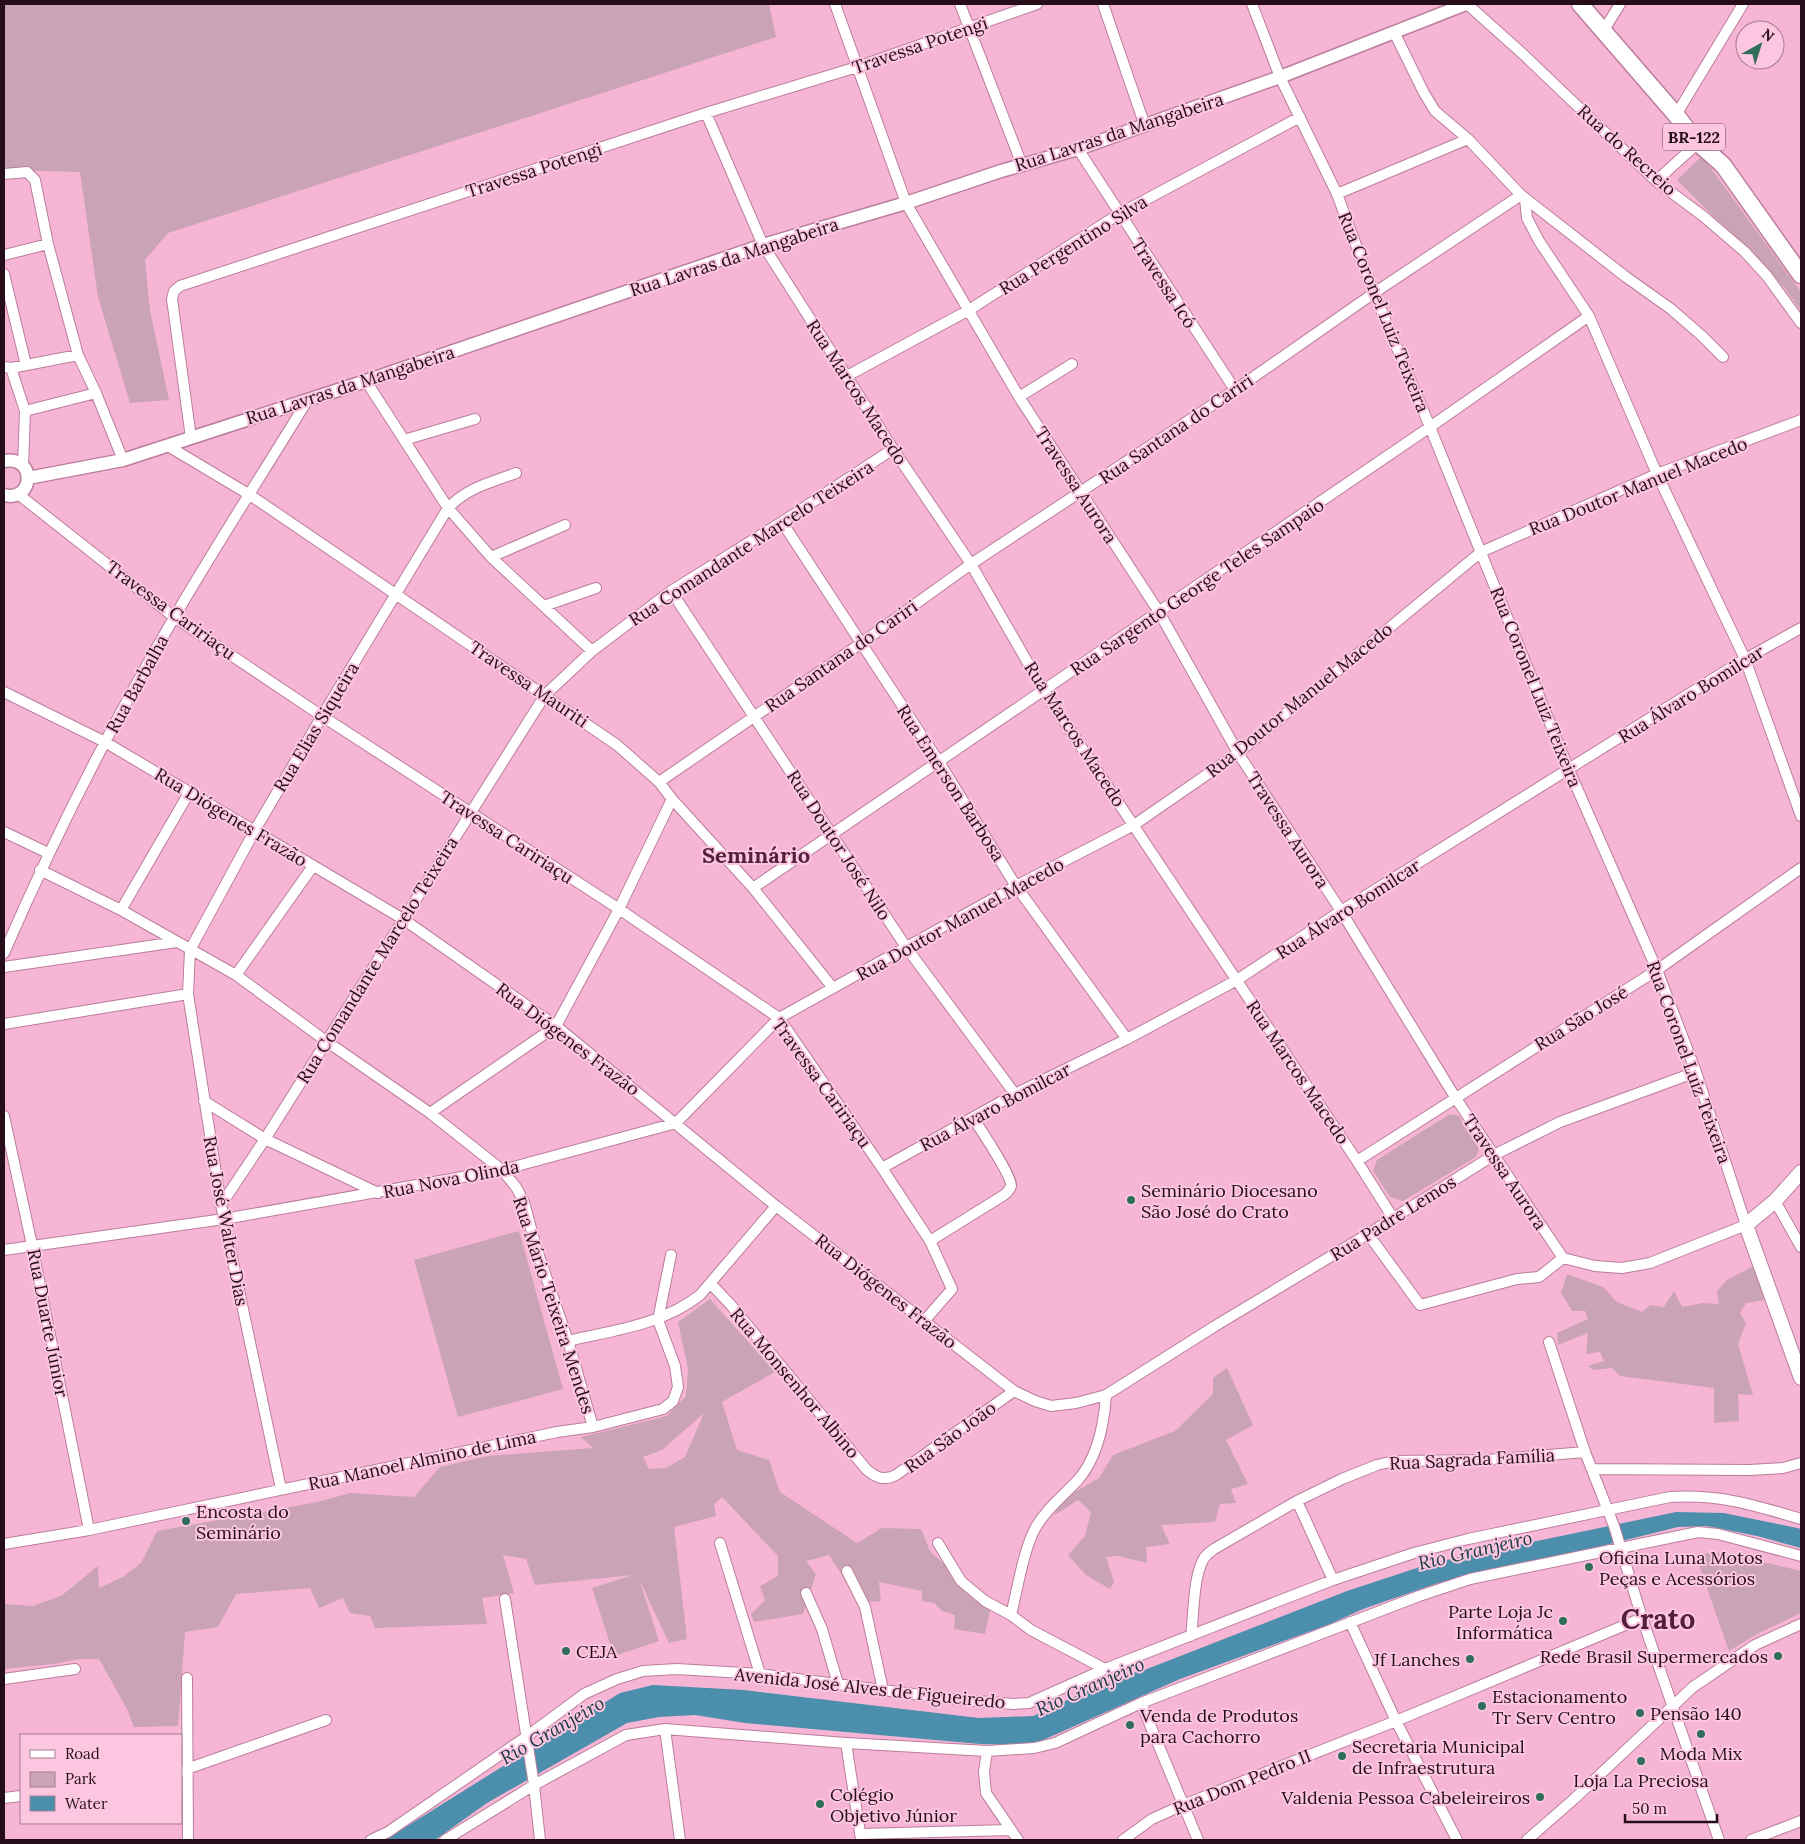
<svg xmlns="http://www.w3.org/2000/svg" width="1805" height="1844" viewBox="0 0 1805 1844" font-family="Lora,serif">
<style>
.green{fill:#caa3b5;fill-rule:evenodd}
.water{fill:#4b8fac}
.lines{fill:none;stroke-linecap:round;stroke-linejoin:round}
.minor-casing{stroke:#bb7d9c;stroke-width:12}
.tertiary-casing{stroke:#bb7d9c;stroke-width:15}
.secondary-casing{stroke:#bb7d9c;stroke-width:16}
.trunk-casing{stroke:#bb7d9c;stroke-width:19}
.minor{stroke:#fff;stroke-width:10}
.tertiary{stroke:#fff;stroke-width:12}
.secondary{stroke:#fff;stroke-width:14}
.trunk{stroke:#fff;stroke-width:16}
.poi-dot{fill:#316e5a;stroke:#fcc6e0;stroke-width:2}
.labels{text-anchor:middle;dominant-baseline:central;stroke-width:4;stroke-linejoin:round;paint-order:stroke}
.shield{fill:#fcc6e0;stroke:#664555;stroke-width:1}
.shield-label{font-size:16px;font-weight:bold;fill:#250e1a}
.street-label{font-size:18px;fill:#250e1a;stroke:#fcc6e0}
.poi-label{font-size:18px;fill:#250e1a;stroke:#fcc6e0;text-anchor:start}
.water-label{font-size:19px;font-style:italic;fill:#193946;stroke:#fcc6e0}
.district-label{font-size:22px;font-weight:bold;fill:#531f3c;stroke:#fcc6e0}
.town-label{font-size:28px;font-weight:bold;fill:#531f3c;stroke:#fcc6e0}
</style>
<rect width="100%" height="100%" fill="#f7b5d5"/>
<path class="green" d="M4,4H769L776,37L168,233L145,260L150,311L169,400L130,403L98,297L80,172L4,170Z
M1702,156L1801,292V311L1783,286L1677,180Z
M1450,1114L1459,1116L1479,1149L1476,1157L1403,1201L1390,1197L1373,1171L1377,1160Z
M519,1231L563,1389L458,1417L414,1260Z
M1754,1266L1766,1300L1746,1303L1740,1313L1746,1323L1738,1344L1753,1395L1738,1394L1739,1421L1714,1423V1388L1620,1376L1612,1368L1594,1370L1588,1366L1604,1361L1600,1352L1586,1354L1588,1333L1558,1345L1557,1333L1588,1319L1585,1311H1572L1561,1293L1567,1274L1603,1287L1617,1302L1642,1312L1650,1305L1664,1307L1674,1291L1682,1307L1703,1303L1719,1304L1717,1291L1727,1280Z
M710,1299L775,1372L722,1402L737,1450L769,1460L780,1492L857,1543L882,1528L921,1529L930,1551L993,1611H990L985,1634L954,1629L955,1615L942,1611L934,1603L922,1601V1591L879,1582L881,1601L860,1603L829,1555L806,1561L816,1574L803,1614L754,1622L751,1614L765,1600L760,1586L778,1576V1556L722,1497L714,1504L716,1516L674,1527L687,1639L669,1643L639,1579L659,1641L614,1656L592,1588L633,1575L535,1585L526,1559L503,1555L514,1593L482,1598L487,1624L375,1628L370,1616L350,1613L343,1598L319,1608L310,1588L236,1594L218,1627L185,1632L178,1726L134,1727L127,1709L99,1659H79L53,1664L4,1669V1604L33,1606L61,1596L98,1566L99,1588L123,1577L141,1563L157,1531L318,1502L350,1493L414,1497L440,1467L488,1456L593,1448L581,1437L667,1416L686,1396L688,1369L678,1322ZM704,1413L685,1457L666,1468L649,1469L643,1457L662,1450Z
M1227,1368L1253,1425L1226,1440L1248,1484L1231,1489L1236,1503L1220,1504L1215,1522L1161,1525L1170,1544L1146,1547L1147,1563L1118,1556L1106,1557L1114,1582L1110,1589L1086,1575L1068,1555L1085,1536L1091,1512L1078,1500L1055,1515L1056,1503L1099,1478L1113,1455L1175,1431L1213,1394V1378Z
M1724,1553L1801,1571V1613L1757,1634L1729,1651L1695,1554Z"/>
<path class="water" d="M1676,1512L1724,1513L1797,1528L1801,1529V1548L1757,1536L1707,1526L1678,1527L1529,1564L1478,1572L1438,1583L1363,1609L1330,1624L1180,1679L1041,1741L1021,1745L980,1744L745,1723L695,1715L659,1717L627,1723L487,1803L435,1840H385L620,1693L653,1685L744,1690L979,1718L1033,1716L1115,1678L1147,1669L1347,1591L1432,1563Z"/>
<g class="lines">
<defs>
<path id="minor" d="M835,4L906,203L1019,397L1159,612L1238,753L1341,911L1455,1097L1563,1258
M960,4L1022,165
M1103,4L1145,126
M1252,4L1280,77L1337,194L1374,293L1430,427L1569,770L1657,970L1696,1072L1746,1225L1650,1263L1622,1268L1595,1266L1563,1258
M1467,4L1524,55L1656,181L1703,216L1745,252L1767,276L1801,323
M1604,30L1620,4
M1394,32L1424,93L1435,111L1468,139L1521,195L1626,277L1671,309L1702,336L1723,357
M706,113L763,245L893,449L971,564L1044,691L1357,1161L1393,1218
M1676,115L1743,4
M1078,149L1235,390
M4,174L27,172L35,180L48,244L78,355L96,393L123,460
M1656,181L1698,143
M1337,194L1468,139
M1525,199L1527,218L1539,241L1589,316L1657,474L1745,659L1801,816
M4,255L48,244
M4,274L26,365
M4,367L11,368L78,355
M11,368L25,411L23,466
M847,376L969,310L1119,214L1300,117
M366,381L448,508L491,557L592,651
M1019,397L1072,364
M25,411L96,393
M191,438L172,299L174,291L180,286L706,113L857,67L1037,4
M404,440L475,419
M168,446L250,495L617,745L659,782L672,799L753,888L833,988
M18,494L174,617L322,716L619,909L779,1018L882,1168L930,1241L952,1289L925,1320
M782,522L939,762L1016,886L1127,1039
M491,557L565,525
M671,591L906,947L1015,1094
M544,606L596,588
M4,692L105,742L403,919L556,1026L776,1206L1014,1391L1035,1401L1051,1406L1076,1403L1106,1395L1215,1326L1368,1234L1494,1155L1560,1122L1696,1072
M659,782L860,644L971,564L1235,390L1374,293L1521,195
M4,832L48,853
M40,870L121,910L236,975L326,1041L430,1113L502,1170L516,1187L524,1202L536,1247L568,1341L593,1427
M753,888L1430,427L1589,316
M121,910L190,791
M4,953C54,838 111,725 175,616C217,544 263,473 307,401
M4,967L177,942
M236,975L313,866
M4,1024L188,994
M204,1101L265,1139L378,1193
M430,1113L556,1026L619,909L672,799
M4,1116L32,1245L89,1530
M1357,1161L1657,970L1801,868
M882,1168L1015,1094L1127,1039L1237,980L1341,911L1745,659L1801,628
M1775,1201L1801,1247
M221,1205L265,1139L545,695L592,651L671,591L782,522L893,449
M1368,1234L1420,1305L1517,1279L1539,1277L1563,1258
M930,1241L1004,1195C1006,1193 1010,1190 1011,1186C1014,1179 979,1127 973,1118
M4,1250L224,1219L502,1170L676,1123L779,1018L1016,886L1134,825L1238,753L1481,552L1657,474L1801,420
M710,1283L730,1304L866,1469C876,1478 884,1481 896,1475L1014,1391
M568,1341C614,1330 662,1325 700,1295L776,1206
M1549,1342L1585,1452
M1592,1469L1749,1470L1783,1468L1801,1463
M281,1489L221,1205L188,994L190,950L255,830L322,716L448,508C468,487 490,483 516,473
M1297,1501L1333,1580
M720,1543L760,1674
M938,1543L961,1581L985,1601L1011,1615L1031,1630L1105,1669
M4,1544L89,1530L557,1432L593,1427L663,1409L673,1401L678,1387L675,1366L658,1320L671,1255
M847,1571L865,1607L883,1690
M806,1593L822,1629L838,1684
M505,1599L534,1785L540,1840
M1011,1615C1017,1591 1024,1547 1036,1527C1046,1509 1063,1496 1077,1481C1098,1458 1104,1425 1106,1395
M1350,1622L1396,1721L1457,1840
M1191,1636C1194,1614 1193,1579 1203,1560C1205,1555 1210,1552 1214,1549L1297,1501L1342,1479L1377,1465L1394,1461L1487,1460L1585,1452L1614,1526L1642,1618L1719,1840
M187,1678L188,1840
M4,1679L75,1669
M1141,1703L1198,1840
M665,1729L680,1840
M846,1743L861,1839
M987,1751L984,1772L986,1793L1018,1840
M181,1771L326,1720
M4,1798L21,1796
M860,1834L1010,1830
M371,1840L388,1832L526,1737L584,1694L617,1679L643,1671L677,1669L760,1674L952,1699L1013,1704L1029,1703L1105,1669L1276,1602L1333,1580L1414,1553L1468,1539L1670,1497C1720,1494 1754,1505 1801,1519
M445,1840L534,1785L626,1735L665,1729L846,1743L987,1751L1034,1748L1055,1743L1141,1703L1419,1596L1470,1579L1698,1532L1718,1534L1801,1556
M1123,1840L1152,1819L1183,1805L1396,1721L1642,1618
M1527,1840L1574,1799L1693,1687L1755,1645L1801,1624
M1751,1840L1801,1821"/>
<path id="tertiary" d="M4,461C37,455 34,503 4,495
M28,478L123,460L366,381L763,245L906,203L1001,171L1078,149L1280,77L1466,4"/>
<path id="secondary" d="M1801,1172L1775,1201L1746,1225L1801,1378"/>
<path id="trunk" d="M1580,4L1676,115L1698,143L1723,165L1801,275"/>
</defs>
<use href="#minor" class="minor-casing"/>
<use href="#tertiary" class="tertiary-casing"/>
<use href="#secondary" class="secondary-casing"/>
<use href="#trunk" class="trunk-casing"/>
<use href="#minor" class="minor"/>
<use href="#tertiary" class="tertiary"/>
<use href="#secondary" class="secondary"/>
<use href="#trunk" class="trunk"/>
</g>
<g class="poi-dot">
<circle cx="1131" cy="1200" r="5"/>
<circle cx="186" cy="1521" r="5"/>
<circle cx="1589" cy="1567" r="5"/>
<circle cx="1563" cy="1621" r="5"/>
<circle cx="566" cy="1651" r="5"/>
<circle cx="1778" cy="1656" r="5"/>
<circle cx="1470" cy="1659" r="5"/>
<circle cx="1482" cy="1706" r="5"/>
<circle cx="1640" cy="1713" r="5"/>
<circle cx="1130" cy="1725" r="5"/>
<circle cx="1701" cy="1734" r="5"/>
<circle cx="1342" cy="1756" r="5"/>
<circle cx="1641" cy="1761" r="5"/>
<circle cx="1540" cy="1797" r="5"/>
<circle cx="820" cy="1804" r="5"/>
</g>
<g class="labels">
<rect class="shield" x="1663" y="123.5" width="62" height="27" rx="4"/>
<g class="shield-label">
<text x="1694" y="137">BR-122</text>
</g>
<g class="street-label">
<text transform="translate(920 45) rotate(-19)">Travessa Potengi</text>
<text transform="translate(1119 132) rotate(-18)">Rua Lavras da Mangabeira</text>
<text transform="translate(1627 150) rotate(42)">Rua do Recreio</text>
<text transform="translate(534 170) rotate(-18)">Travessa Potengi</text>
<text transform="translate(1073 245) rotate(-32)">Rua Pergentino Silva</text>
<text transform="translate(734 257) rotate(-18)">Rua Lavras da Mangabeira</text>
<text transform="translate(1164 283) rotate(57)">Travessa Icó</text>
<text transform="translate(1384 312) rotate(68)">Rua Coronel Luiz Teixeira</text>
<text transform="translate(350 385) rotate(-18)">Rua Lavras da Mangabeira</text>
<text transform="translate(857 392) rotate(57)">Rua Marcos Macedo</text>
<text transform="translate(1176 429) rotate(-34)">Rua Santana do Cariri</text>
<text transform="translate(1076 485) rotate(57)">Travessa Aurora</text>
<text transform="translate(1638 486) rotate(-22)">Rua Doutor Manuel Macedo</text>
<text transform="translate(751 543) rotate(-33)">Rua Comandante Marcelo Teixeira</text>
<text transform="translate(1197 587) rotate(-34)">Rua Sargento George Teles Sampaio</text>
<text transform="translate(171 610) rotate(36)">Travessa Caririaçu</text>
<text transform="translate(841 656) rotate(-35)">Rua Santana do Cariri</text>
<text transform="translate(137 684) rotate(-61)">Rua Barbalha</text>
<text transform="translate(529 684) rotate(34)">Travessa Mauriti</text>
<text transform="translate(1536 687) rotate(68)">Rua Coronel Luiz Teixeira</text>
<text transform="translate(1691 694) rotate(-32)">Rua Álvaro Bomilcar</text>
<text transform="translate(1299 700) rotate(-39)">Rua Doutor Manuel Macedo</text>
<text transform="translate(316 727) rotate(-59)">Rua Elias Siqueira</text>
<text transform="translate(1075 734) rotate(57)">Rua Marcos Macedo</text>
<text transform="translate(951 783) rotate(57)">Rua Emerson Barbosa</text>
<text transform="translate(231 817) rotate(31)">Rua Diógenes Frazão</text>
<text transform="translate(1288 830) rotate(57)">Travessa Aurora</text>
<text transform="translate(507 837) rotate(33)">Travessa Caririaçu</text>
<text transform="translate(839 845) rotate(57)">Rua Doutor José Nilo</text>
<text transform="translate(1348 909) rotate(-33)">Rua Álvaro Bomilcar</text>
<text transform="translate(960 919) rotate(-29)">Rua Doutor Manuel Macedo</text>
<text transform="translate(377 960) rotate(-58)">Rua Comandante Marcelo Teixeira</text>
<text transform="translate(1581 1018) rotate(-32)">Rua São José</text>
<text transform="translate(568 1039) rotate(37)">Rua Diógenes Frazão</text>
<text transform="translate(1689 1062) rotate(70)">Rua Coronel Luiz Teixeira</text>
<text transform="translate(1298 1072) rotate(56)">Rua Marcos Macedo</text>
<text transform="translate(822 1083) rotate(54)">Travessa Caririaçu</text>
<text transform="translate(995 1107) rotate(-28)">Rua Álvaro Bomilcar</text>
<text transform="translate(1505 1172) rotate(56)">Travessa Aurora</text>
<text transform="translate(451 1179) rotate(-11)">Rua Nova Olinda</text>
<text transform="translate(1393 1218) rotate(-32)">Rua Padre Lemos</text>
<text transform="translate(226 1221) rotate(79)">Rua José Walter Dias</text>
<text transform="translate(886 1291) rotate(38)">Rua Diógenes Frazão</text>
<text transform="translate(554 1305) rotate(72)">Rua Mário Teixeira Mendes</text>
<text transform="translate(48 1323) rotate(79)">Rua Duarte Júnior</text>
<text transform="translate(795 1383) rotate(50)">Rua Monsenhor Albino</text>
<text transform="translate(950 1437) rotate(-36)">Rua São João</text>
<text transform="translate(1472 1459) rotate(-3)">Rua Sagrada Família</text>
<text transform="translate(422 1460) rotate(-12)">Rua Manoel Almino de Lima</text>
<text transform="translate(870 1688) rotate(6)">Avenida José Alves de Figueiredo</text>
<text transform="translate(1242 1782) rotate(-22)">Rua Dom Pedro II</text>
</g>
<g class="poi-label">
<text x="1141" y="1190">Seminário Diocesano<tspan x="1141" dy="21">São José do Crato</tspan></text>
<text x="196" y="1511">Encosta do<tspan x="196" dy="21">Seminário</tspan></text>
<text x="1599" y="1557">Oficina Luna Motos<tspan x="1599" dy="21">Peças e Acessórios</tspan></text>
<text x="1553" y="1611" text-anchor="end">Parte Loja Jc<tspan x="1553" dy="21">Informática</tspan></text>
<text x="576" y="1651">CEJA</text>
<text x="1768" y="1656" text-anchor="end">Rede Brasil Supermercados</text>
<text x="1460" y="1659" text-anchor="end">Jf Lanches</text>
<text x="1492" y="1696">Estacionamento<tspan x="1492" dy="21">Tr Serv Centro</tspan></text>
<text x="1650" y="1713">Pensão 140</text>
<text x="1140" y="1715">Venda de Produtos<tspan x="1140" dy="21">para Cachorro</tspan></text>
<text x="1352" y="1746">Secretaria Municipal<tspan x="1352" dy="21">de Infraestrutura</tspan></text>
<text x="1701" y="1753" text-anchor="middle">Moda Mix</text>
<text x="1641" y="1780" text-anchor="middle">Loja La Preciosa</text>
<text x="830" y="1794">Colégio<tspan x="830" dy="21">Objetivo Júnior</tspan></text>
<text x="1530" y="1797" text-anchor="end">Valdenia Pessoa Cabeleireiros</text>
</g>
<g class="water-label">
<text transform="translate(1475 1550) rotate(-13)">Rio Granjeiro</text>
<text transform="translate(1090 1686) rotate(-24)">Rio Granjeiro</text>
<text transform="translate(552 1730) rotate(-30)">Rio Granjeiro</text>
</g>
<g class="district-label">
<text x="756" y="855">Seminário</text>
</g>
<g class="town-label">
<text x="1658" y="1619">Crato</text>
</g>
</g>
<rect width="1805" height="1844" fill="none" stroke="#250e1a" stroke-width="10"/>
<rect x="20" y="1734" width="162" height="90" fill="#fcc6e0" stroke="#a67c91"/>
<rect x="30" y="1750" width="25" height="8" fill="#ffffff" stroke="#a67c91"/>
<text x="65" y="1759" font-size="15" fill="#250e1a">Road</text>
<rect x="30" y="1772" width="25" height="15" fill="#caa3b5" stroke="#a67c91"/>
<text x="65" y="1784" font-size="15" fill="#250e1a">Park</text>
<rect x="30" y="1796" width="25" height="15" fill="#4b8fac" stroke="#a67c91"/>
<text x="65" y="1809" font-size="15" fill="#250e1a">Water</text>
<g transform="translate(1760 45) rotate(39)"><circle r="24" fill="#fcc6e0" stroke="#a67c91"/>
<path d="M0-4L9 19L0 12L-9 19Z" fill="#316e5a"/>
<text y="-8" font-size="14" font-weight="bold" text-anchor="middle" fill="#250e1a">N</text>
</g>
<path d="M1625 1814v8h92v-8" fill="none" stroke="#250e1a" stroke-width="2.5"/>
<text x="1632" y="1814" font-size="15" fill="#250e1a" stroke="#fcc6e0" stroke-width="4" paint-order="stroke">50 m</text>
</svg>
